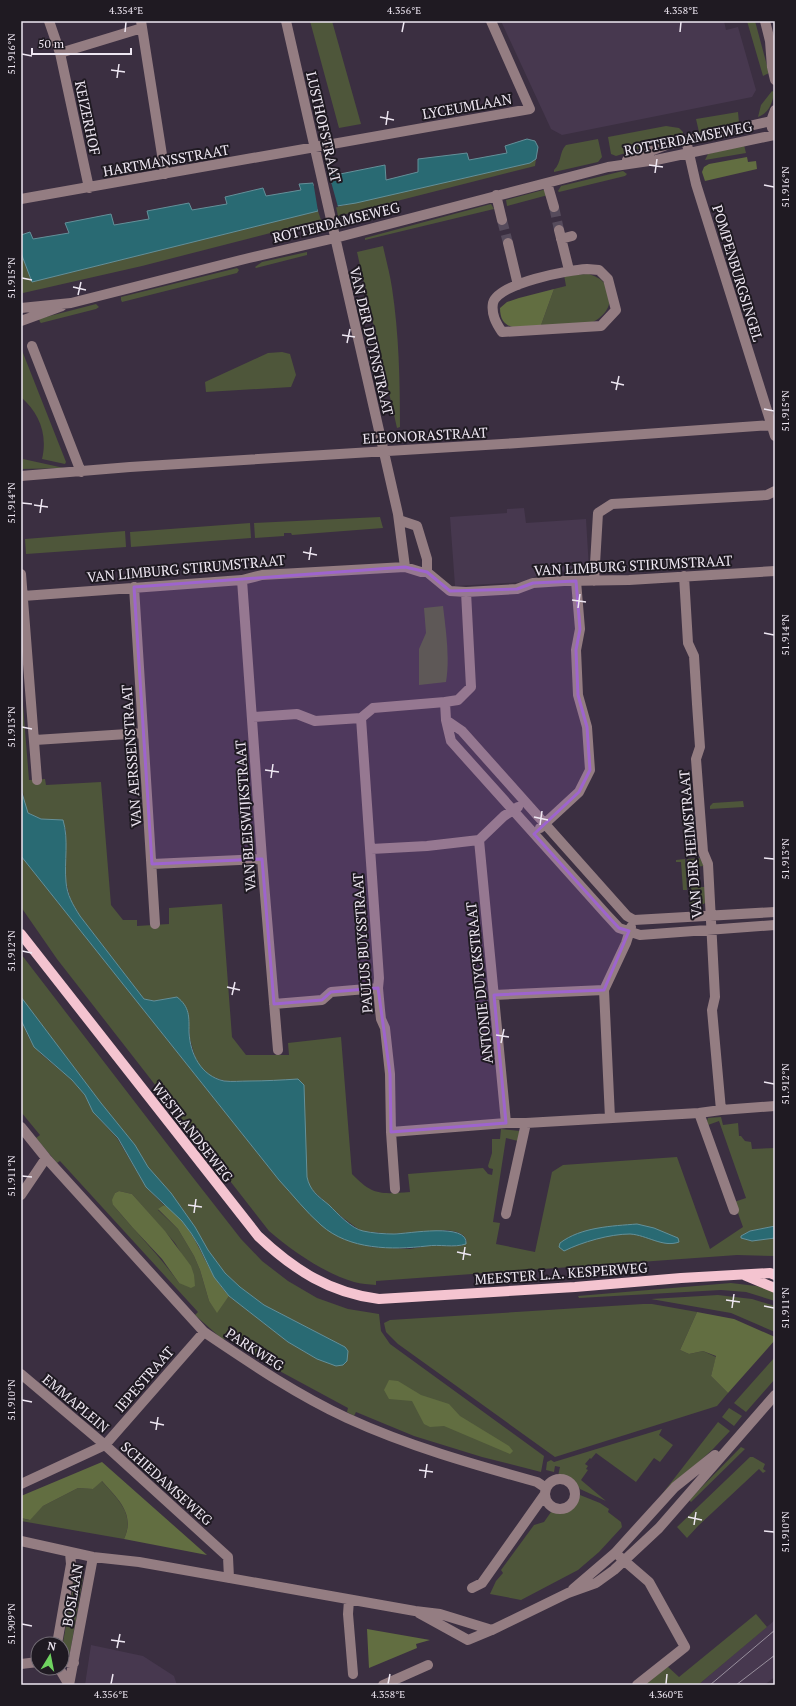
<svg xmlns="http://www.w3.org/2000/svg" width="796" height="1706" viewBox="0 0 796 1706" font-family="'PT Serif',serif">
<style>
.built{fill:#47384f}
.green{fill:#4e563a;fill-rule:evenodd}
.forest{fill:#626e41}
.water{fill:#296a73;stroke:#649099}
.pier{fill:#3b2f41}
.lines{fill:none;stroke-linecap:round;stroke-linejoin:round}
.minor-tunnel{stroke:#564b5c;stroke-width:10;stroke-dasharray:10 5;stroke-linecap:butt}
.minor{stroke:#947d82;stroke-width:10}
.major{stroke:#f4c4d0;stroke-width:10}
.tram{stroke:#988f9d;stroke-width:1}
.marked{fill:#9e64ce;fill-opacity:0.2;stroke:#9e64ce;stroke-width:3;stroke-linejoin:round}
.ticks{fill:none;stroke:#eee7f2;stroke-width:1.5}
.labels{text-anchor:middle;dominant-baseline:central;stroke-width:4;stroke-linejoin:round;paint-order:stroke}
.street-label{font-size:14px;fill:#eee7f2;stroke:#1f1a22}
.neatline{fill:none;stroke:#eee7f2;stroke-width:1.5}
.ticks-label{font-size:10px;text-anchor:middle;fill:#eee7f2}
</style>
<rect width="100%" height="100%" fill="#3b2f41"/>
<path class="built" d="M501,21H724L726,30L738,27L756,90L752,97L562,135L551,129Z
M524,508L526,523L586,519L589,569L544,572L524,582L455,586L450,517L507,513V509Z
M775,1620V1677L764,1685H698Z
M91,1645L143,1656L174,1676L177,1685H85Z"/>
<path class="green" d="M310,21H332L361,124L339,128Z
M747,21H755L769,73L763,76Z
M772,91L774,92C773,103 768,114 758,117L761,105Z
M738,112L739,123L699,132L696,119Z
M666,126L679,128L683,132V135L616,156L611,154L608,137Z
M598,139L602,157L598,162L554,172V170C562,162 559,152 566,145Z
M744,145L746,153L705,160L708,154Z
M536,159L535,166L338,216L336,207L530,163Z
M623,171L627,174L625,176L559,192L558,191L561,186Z
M543,190H546L548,195L507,206L506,200Z
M491,204L494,209L365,240V238Z
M318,211L321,220L142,266L23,293L21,288V253L32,282Z
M383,246C386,260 390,274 392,288C399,334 400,381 400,427L397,428L357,252Z
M307,252V255L256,268L255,267L262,262Z
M237,268L239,270L237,273L122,302L121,300V297Z
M589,274C602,279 605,281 609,294C613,311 597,322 583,326C570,329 553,327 540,328L554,289L566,286L564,275Z
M96,304L99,307L96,309L41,323L40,322L39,319L42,318Z
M21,348L66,462L65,464L42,459C48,434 39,413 21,397Z
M282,352L290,354L296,375L291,387L206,392L205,382L268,353Z
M23,459L64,468L21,469Z
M380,517L383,528L292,535L291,533H284V536L255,538L254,523Z
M250,523L251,538L131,547L130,532Z
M125,531L126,547L26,554L25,539Z
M443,606C446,632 450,657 446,682L419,685V649L426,633L424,608Z
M21,680L29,780L45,779L46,785L101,782L111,905L123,920H137V926L169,924V908L222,904L232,1037L246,1055H289L288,1043L341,1037L352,1174C373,1196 381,1194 410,1192L408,1174L483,1168L488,1174L492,1175L493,1169L489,1168L488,1166L492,1153V1139H500L501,1129L520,1131L518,1141L506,1138L493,1222L500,1223L496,1244L535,1252L552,1172L563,1165L677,1157L710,1249L743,1227L734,1202L746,1198L719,1121L708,1125L707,1121L708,1118L721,1117L723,1125L738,1123L739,1136H741L745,1141L751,1142L752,1149L775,1148V1226L750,1231L741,1236V1238L752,1241L775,1238V1256L737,1255L376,1281V1285C369,1284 361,1284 354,1282C322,1272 294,1252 269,1231L57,959L21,907V856L279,1180L370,1247L410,1249L427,1246H461L467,1241L463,1235L457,1232L447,1230L392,1234L361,1231L342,1217L310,1188L307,1177L259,1081H225L210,1076L199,1065L195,1057L190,1039L188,1016L177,997L154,1001L144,999L80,916L71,901L66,882V829L27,813C16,770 21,723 21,680Z
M743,801L744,807L710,809V806L713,803Z
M700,858L704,866L692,867L693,887H705L706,901L704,904L690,905L687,859Z
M685,859L687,890H683L681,862H676V860Z
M21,954L191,1175L241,1239L262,1261L288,1281L317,1298L348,1309L379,1314L381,1331L390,1344L544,1456L541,1472L482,1457L414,1436L356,1412L354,1416L347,1412L348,1408L274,1368L228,1338L222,1339L195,1315L198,1312L60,1161L57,1163L36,1138L40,1135L21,1112V1020L30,1040L41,1054L72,1080L85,1095L93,1112L117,1138L146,1187L164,1205L158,1210L178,1229L194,1256L200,1270L209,1301L217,1312L229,1296L288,1342L317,1359L331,1364L345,1347L264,1305L240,1287L225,1273L208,1250L195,1227L171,1193L148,1167L135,1145L101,1103L21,997ZM119,1191L132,1194L175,1243L181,1253L179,1283C159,1255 135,1231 113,1205L115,1193Z
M731,1283L756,1286L775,1291V1301L746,1292L721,1290L579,1298L578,1296Z
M718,1295L752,1299L775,1306V1332L731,1313L651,1299Z
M643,1304H652L697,1312L680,1350L689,1354L703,1351L716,1357L711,1376L728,1393L717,1406L555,1457L398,1344L386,1332L384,1323L390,1320Z
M775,1357V1379L746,1412L734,1403Z
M729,1408L742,1416L734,1426L722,1417Z
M718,1422L730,1431L713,1449L659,1498Z
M662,1429L659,1435L673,1445L660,1462L654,1458L636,1482L596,1453L591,1459L590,1458L585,1464L588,1466L586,1469L588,1470L581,1480L606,1501L580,1489L571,1478L558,1476L560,1467L555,1466L554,1472L546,1470L547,1462L551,1460L554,1462Z
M741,1447L745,1449L691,1502L689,1500Z
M750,1457H753L765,1464L763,1469L766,1471L763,1473L759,1469L698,1526L687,1538L677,1527Z
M101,1480C116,1498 136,1513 124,1539L21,1521V1518L29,1520L43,1506L78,1488L93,1489Z
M580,1495L600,1503L609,1509L608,1512L621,1522L622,1527L599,1552L578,1570L521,1600L490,1594L496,1581L503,1573L501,1570L534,1525L544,1522L551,1512C568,1515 575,1512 580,1495Z
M78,1574L83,1575V1578L70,1653L68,1656L62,1654V1648L75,1575Z
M756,1614L767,1627L698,1685H643L667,1666L679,1677Z"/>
<path class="forest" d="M747,157L748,162L756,161L757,169L705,181L702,172L704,167L709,164Z
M554,289L540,328C521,327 500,333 500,308L507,302L519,298Z
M119,1191L132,1194L165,1231L191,1266L194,1275L195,1286L191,1288L179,1283L162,1259L133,1228L113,1205L112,1200L115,1193Z
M164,1205C190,1221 199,1251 214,1276C218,1283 223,1289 229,1296L217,1313L209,1301L200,1270L194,1256L178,1229L158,1209Z
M697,1312L734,1319L775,1337V1340L728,1393L711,1376L716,1356L703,1351L689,1354L680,1350Z
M389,1380L398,1381L421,1395L449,1404L460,1416L509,1446L513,1451L510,1454L444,1426L430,1427L424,1424L412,1401L389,1399L384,1390Z
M102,1462L207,1555L124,1539C136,1514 117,1498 102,1481L93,1489L78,1488L43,1506L30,1520L21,1518V1496Z
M367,1629L430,1640L416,1644L417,1648L369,1668Z"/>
<path class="water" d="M527,139L535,141L538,147L536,159L530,163L356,203L318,209V211L32,282L21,253V235L30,232L33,239L69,233L65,223L111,214L114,225L149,219L147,211L189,203L192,210L227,204L225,197L263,188L266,196L301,190L299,184L313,183L314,186L332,183L330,176L385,165L386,180L418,172V159L467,153L469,160L507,153L505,146Z
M21,767L22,793L28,813L41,819L63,820C69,840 64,861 66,882C67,895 73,905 80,916L144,999L154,1001L177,997C190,1007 189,1017 189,1032C190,1054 201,1076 224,1081C232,1082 241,1081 249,1081C265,1081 282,1080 298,1079L304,1085L307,1177C310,1191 318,1196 329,1205C337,1213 352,1229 363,1231C372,1233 384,1234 394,1234C407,1234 469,1222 466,1244C454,1248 439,1244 427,1246C392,1250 349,1250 321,1225C306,1212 293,1195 279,1180L21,856Z
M21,997L101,1103L135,1145L148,1167L171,1193L195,1227L208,1250L225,1273L240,1287L264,1305L345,1347L348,1351L347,1361L343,1365L336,1366L317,1359L288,1342L229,1296L214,1277L199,1246L191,1233L182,1221L146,1187L118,1138L93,1112L85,1095L72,1080L34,1047L21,1020Z
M637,1224L654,1228L678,1238L679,1242C663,1248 647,1235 630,1234C610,1234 582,1242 564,1251L559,1247L560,1243C581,1227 612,1226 637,1224Z
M775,1226V1238L752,1241L741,1238V1236L750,1231Z"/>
<path class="pier" d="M328,178H330L338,207L318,211L313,181L315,184L329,182Z"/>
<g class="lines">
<path class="minor-tunnel" d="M554,207L559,230
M502,220L508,243"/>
<path class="minor" d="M49,21L60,53L89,188
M141,21L165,174
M286,21L398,514L405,567
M765,21L770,41L772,67L775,80
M60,53L142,28
M772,128L771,121L775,110
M686,140L696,184L775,436
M627,160L666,145L771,121
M547,183L554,207
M496,195L502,220
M21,199L530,109L491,21
M559,230L569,270
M561,239L572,236
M508,243L518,285
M587,269L599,270L608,279L616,310L601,326L502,332C496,323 491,314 493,303C498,283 569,270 587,269Z
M21,308L71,303L249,258L335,238L608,167L656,160L774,135
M21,321L62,306
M32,346L81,472
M21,476L130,467L518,443L772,425
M399,520L417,526L427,559V572
M21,574L37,780
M684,576L688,643L694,656L697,704L700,747L696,759L703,852L708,864L715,997L712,1010L721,1110
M242,580L262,859L278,1050
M594,581L598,513L612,504L767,495L775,491
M134,587L155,924
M466,592L471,687L458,700L445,702L446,720L451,741L606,914L619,928L640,935L775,925
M23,596L242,580L262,575L405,567L421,572H427L450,591L466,592L517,589L533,583L564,581L629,580L775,571
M253,717L297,714L315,721L361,718L373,708L445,702
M361,718L379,978L378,988L380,1010L381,1019L385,1028L390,1074L391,1132L395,1189
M446,720L462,731L627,916L634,920L775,912
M35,740L143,733
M540,828L579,792L590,770L587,727L578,695L576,650L580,629L576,581
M479,840L506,1123
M371,849L427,846L479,840L504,816L518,807
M152,864L262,859
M494,995L604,990
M274,1004L322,1000L331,992L378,988
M699,1113L734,1210
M610,1118L604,990L626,943L631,927
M21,1127L46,1158L204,1332C250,1363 297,1395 347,1418C408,1446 472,1464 537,1482L546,1488
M391,1132L506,1123H526L699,1113L721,1110L775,1106
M21,1195L46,1158
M506,1214L526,1123
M21,1374L105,1445L228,1557L229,1578
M545 1494a15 15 0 1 1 30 0a15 15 0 1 1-30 0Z
M21,1484L105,1445L204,1332
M21,1541L93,1557L139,1562L415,1611L440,1614L492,1630
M620,1557L649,1582L685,1647L637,1685
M472,1588L482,1583L545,1494
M573,1589L615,1553L675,1487L715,1455
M349,1600L348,1614L353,1674
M419,1613L468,1640L492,1630L568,1593L596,1583L614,1570L659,1528L775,1395
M57,1644L71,1564L70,1553
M62,1661L74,1663
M21,1664L38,1662
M59,1668L69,1685
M69,1685L93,1557
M383,1685L428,1665"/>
<path class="major" d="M21,934L258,1236C294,1270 330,1293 379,1299L575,1287L681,1278L770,1273L775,1275
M746,1276L775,1288"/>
<path class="tram" d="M710,1685L775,1630
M736,1685L775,1655"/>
</g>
<path class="marked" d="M405,567L427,572L450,591L517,589L533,583L576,581L580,629L576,650L578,695L587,727L590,770L579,792L534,834L606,914L619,928L629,931L604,990L494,995L506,1123L391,1132L390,1074L378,988L331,992L322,1000L274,1004L262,859L152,864L134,587Z"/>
<path class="ticks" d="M125,32L126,22M402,32L404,22M680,32L681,22M22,54L32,56M111,70L125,72M117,78L119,64M380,117L394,120M386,125L388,111M649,165L663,167M655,173L657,159M764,185L774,187M22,278L32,280M73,287L86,290M78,295L81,282M342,335L355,337M347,343L350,329M611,382L624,385M616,390L619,376M764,409L774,411M22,503L32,504M34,505L48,507M40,513L42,499M303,552L317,555M309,560L311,547M572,600L586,602M578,608L580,594M764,633L774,635M22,727L32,729M265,770L279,772M271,778L273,764M534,817L548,820M540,825L542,811M764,858L774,859M22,951L32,953M227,987L240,990M232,995L235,982M496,1035L509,1037M501,1043L504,1029M764,1082L774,1084M22,1176L32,1177M188,1205L202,1207M194,1213L196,1199M457,1252L471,1255M463,1260L465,1247M726,1300L740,1302M764,1306L774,1308M732,1308L734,1294M22,1400L32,1402M150,1422L164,1425M156,1430L158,1417M419,1470L433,1472M425,1478L427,1464M688,1517L702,1520M694,1525L696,1512M764,1531L774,1532M22,1624L32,1626M111,1640L125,1642M117,1648L120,1634M111,1684L113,1674M388,1684L390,1674M666,1684L667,1674"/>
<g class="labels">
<g class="street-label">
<text transform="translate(467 106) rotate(-10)">LYCEUMLAAN</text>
<text transform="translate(88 118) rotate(78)">KEIZERHOF</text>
<text transform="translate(324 127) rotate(77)">LUSTHOFSTRAAT</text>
<text transform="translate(688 138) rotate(-11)">ROTTERDAMSEWEG</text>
<text transform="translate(166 160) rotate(-10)">HARTMANSSTRAAT</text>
<text transform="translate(336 222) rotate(-14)">ROTTERDAMSEWEG</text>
<text transform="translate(738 273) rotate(73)">POMPENBURGSINGEL</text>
<text transform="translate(372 341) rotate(77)">VAN DER DUYNSTRAAT</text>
<text transform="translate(425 435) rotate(-3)">ELEONORASTRAAT</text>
<text transform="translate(633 565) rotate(-3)">VAN LIMBURG STIRUMSTRAAT</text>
<text transform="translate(186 568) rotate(-5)">VAN LIMBURG STIRUMSTRAAT</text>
<text transform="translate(131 756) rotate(-94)">VAN AERSSENSTRAAT</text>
<text transform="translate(245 816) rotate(-94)">VAN BLEISWIJKSTRAAT</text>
<text transform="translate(690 844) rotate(-95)">VAN DER HEIMSTRAAT</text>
<text transform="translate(362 943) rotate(-94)">PAULUS BUYSSTRAAT</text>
<text transform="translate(479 983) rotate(-96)">ANTONIE DUYCKSTRAAT</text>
<text transform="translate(193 1132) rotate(52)">WESTLANDSEWEG</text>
<text transform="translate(561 1273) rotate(-4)">MEESTER L.A. KESPERWEG</text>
<text transform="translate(255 1349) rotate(33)">PARKWEG</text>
<text transform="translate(144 1379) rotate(-49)">IEPESTRAAT</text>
<text transform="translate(76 1403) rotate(40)">EMMAPLEIN</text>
<text transform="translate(167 1483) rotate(42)">SCHIEDAMSEWEG</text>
<text transform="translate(72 1595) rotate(-80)">BOSLAAN</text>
</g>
</g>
<rect width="796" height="1706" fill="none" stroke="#1f1a22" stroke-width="44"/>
<g transform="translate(50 1656) rotate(10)"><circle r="19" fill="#1f1a22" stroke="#726c75"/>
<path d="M0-3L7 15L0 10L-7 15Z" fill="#6fd360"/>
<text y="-6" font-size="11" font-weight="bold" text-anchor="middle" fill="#eee7f2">N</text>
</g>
<path d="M32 48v6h99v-6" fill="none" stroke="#eee7f2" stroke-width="2"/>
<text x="38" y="48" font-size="12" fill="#eee7f2" stroke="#1f1a22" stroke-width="3" paint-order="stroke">50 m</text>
<rect x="22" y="22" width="752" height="1662" class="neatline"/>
<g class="ticks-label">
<text x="126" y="14">4.354°E</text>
<text x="404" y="14">4.356°E</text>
<text x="681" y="14">4.358°E</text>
<text transform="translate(11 54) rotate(-90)" y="4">51.916°N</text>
<text transform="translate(785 187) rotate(-90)" y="4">51.916°N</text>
<text transform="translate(11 278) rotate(-90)" y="4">51.915°N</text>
<text transform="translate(785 411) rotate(-90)" y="4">51.915°N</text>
<text transform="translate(11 503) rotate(-90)" y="4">51.914°N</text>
<text transform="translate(785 635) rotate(-90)" y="4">51.914°N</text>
<text transform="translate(11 727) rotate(-90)" y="4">51.913°N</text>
<text transform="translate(785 859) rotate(-90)" y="4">51.913°N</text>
<text transform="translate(11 951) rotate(-90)" y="4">51.912°N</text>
<text transform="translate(785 1084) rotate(-90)" y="4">51.912°N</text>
<text transform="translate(11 1176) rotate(-90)" y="4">51.911°N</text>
<text transform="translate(785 1308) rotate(-90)" y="4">51.911°N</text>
<text transform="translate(11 1400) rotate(-90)" y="4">51.910°N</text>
<text transform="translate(785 1532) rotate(-90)" y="4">51.910°N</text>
<text transform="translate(11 1624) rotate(-90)" y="4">51.909°N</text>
<text x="111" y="1698">4.356°E</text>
<text x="388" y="1698">4.358°E</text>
<text x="666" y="1698">4.360°E</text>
</g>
</svg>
